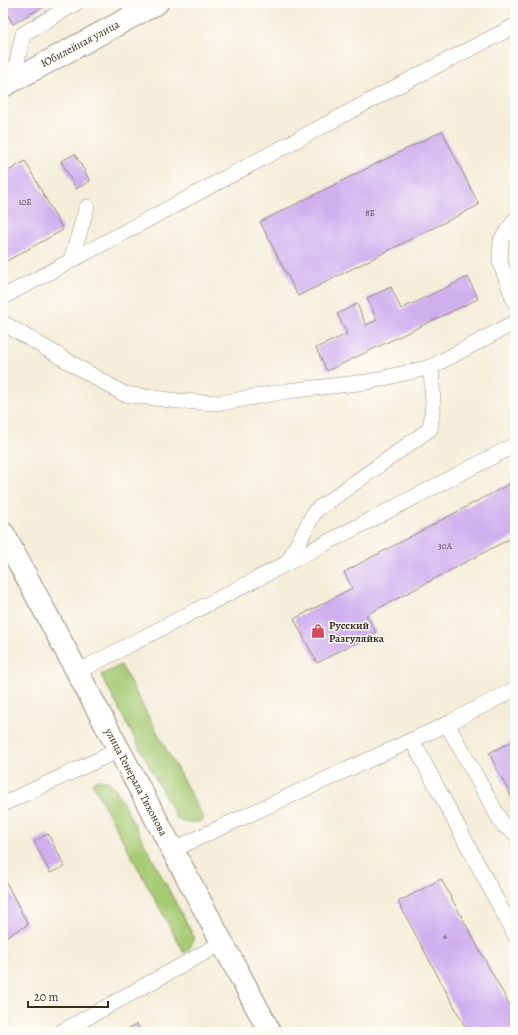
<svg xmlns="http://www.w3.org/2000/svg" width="518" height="1035" viewBox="0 0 518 1035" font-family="Alegreya,serif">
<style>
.green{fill:#a7ca74;stroke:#717a49}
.building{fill:#cfaeee}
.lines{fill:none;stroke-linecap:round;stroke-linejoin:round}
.service-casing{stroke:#988c7c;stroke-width:16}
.secondary-casing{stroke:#988c7c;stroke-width:24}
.service{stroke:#fff;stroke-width:15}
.secondary{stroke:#fff;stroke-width:22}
.labels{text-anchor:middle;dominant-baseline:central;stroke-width:3;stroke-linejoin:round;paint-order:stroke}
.number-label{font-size:9px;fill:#604b52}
.street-label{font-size:11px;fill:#3b2a1e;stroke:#fdfcf7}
.poi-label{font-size:11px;font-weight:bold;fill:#3b2a1e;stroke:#fdfcf7;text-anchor:start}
</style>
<rect width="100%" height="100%" fill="#fdfcf7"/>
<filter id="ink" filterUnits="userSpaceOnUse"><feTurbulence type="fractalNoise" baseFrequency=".025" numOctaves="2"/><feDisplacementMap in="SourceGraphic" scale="8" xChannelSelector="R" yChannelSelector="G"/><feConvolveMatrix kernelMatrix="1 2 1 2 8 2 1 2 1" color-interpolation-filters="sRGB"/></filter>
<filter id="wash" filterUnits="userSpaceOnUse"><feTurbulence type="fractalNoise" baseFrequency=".012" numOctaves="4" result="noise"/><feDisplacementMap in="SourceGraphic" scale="16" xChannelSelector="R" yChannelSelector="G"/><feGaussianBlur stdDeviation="0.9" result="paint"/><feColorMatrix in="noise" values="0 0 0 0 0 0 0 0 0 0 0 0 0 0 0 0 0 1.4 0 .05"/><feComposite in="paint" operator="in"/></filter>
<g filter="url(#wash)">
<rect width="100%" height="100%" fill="#f4edd9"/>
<path class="green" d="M121,665L204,819C196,825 186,822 177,819L101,675Z
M98,780L109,782L115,788L193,935C194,944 191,947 184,953L92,783Z"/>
<g id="blocks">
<path class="building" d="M3,3H49L13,24L3,6Z
M442,131L479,205L298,296L260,222Z
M75,154L90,181L76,189L61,161Z
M25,161L63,230L3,263V174Z
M468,277L478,299L327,371L316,348L347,334L337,314L357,304L366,325L377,320L367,298L391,287L401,309Z
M515,481V536L366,615L376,632L317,663L294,619L352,588L344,572Z
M515,740V804L489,753Z
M48,834L65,866L50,873L34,841Z
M3,876L28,925L3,938Z
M441,879L515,1015V1032H468L398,902Z
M137,1024L141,1032H122Z"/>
</g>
</g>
<g filter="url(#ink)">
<use href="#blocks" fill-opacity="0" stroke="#988c7c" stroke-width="1"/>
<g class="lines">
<defs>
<path id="service" d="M13,80L23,34L76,3
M515,220L501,240L500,262L515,303
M71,260L87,207
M3,297L407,81L515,26
M3,323L124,394L178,401L221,403L287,391L367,382L431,367L515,322
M287,564L315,511L430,429L433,403L431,367
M77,672L515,445
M447,724L503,825L515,833
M412,740L515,935
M3,804L119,750
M173,850L215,830L447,724L515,689
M61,1032L222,943"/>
<path id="secondary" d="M3,86L157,3
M3,533L270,1032"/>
</defs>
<use href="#service" class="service-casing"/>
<use href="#secondary" class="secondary-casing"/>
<use href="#service" class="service"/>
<use href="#secondary" class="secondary"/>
</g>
</g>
<defs>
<symbol id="shop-bare" viewBox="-9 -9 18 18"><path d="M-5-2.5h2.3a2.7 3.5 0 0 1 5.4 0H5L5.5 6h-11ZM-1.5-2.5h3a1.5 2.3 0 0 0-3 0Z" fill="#d1495b" stroke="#fdfcf7" stroke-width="2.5" paint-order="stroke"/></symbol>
</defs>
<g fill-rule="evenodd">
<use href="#shop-bare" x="308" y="621" width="20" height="20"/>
</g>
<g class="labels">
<g class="number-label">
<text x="25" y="202">10Б</text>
<text x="370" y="213">8Б</text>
<text x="445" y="546">30А</text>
<text x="445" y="936">6</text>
</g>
<g class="street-label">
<text transform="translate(80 44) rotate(-28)">Юбилейная улица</text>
<text transform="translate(136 782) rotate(62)">улица Генерала Тихонова</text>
</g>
<g class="poi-label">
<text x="329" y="625">Русский<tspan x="329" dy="13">Разгуляйка</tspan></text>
</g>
</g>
<rect width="518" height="1035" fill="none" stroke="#fdfcf7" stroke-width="16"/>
<path d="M28 1001v6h80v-6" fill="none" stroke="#3b2a1e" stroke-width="2"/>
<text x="34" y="1001" font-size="12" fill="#3b2a1e" stroke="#fdfcf7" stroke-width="3" paint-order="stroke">20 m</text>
</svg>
